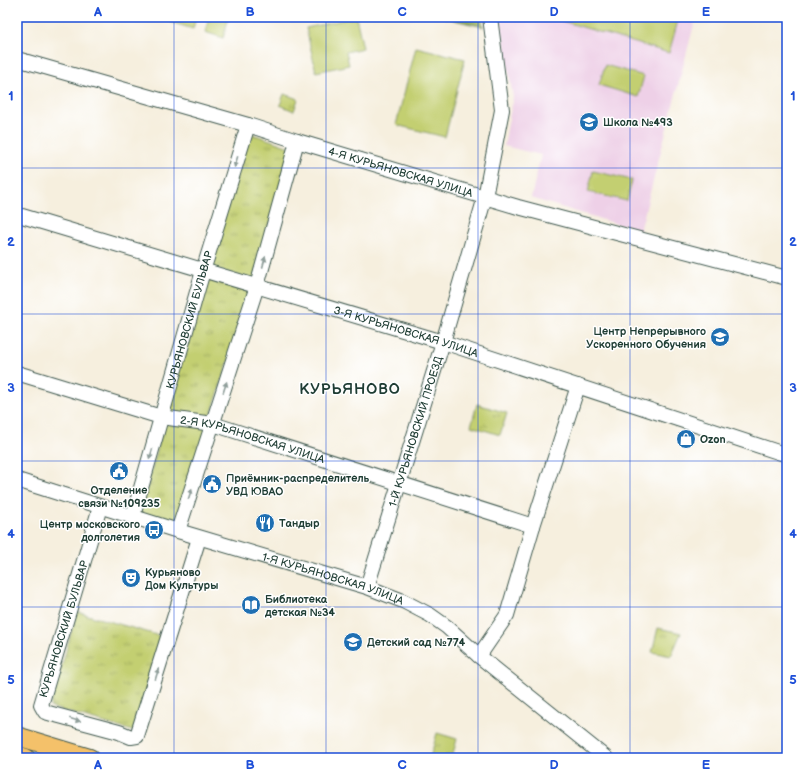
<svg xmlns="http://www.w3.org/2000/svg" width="804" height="775" viewBox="0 0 804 775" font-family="'Balsamiq Sans',sans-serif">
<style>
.built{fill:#eed0e7}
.forest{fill:url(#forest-firs);stroke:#5c784c}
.park{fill:url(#park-tufts);stroke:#718652}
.pitch{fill:#c3cf71;stroke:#718652}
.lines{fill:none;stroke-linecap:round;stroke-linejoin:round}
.minor-casing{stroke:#3f584e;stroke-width:16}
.major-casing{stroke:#3f584e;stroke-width:20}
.minor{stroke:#fff;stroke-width:14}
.major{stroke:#f4c16b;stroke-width:18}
.oneway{fill:#8f9e9a}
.grid{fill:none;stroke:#1d4ed8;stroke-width:1;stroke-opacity:0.55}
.labels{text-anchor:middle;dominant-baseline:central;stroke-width:3;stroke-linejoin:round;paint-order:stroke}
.poi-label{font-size:11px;font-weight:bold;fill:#1f3d34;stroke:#fff;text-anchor:start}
.street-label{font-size:11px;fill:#1f3d34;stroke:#fff}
.district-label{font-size:15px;font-weight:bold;letter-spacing:1px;fill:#1f3d34;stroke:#fff}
.neatline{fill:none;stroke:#1d4ed8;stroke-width:1.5}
.grid-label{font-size:13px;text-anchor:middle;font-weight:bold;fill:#1d4ed8}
</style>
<defs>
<pattern id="forest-firs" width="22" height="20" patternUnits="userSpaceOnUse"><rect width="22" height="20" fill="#9ab263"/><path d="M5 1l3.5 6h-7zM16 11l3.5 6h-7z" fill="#7d9252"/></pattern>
<pattern id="park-tufts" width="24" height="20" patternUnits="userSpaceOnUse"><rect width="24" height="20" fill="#c3cf71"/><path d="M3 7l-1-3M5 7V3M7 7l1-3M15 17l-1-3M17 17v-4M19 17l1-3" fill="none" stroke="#9ea95e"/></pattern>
</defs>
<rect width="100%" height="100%" fill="#fff"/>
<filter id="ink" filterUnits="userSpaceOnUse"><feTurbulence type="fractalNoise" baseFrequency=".025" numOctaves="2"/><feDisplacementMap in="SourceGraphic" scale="8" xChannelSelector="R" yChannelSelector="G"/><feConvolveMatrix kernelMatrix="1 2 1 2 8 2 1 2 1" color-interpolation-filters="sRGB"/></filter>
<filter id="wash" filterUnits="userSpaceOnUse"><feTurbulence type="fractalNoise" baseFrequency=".012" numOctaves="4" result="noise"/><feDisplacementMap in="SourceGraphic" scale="16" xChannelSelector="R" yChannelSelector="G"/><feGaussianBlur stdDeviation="0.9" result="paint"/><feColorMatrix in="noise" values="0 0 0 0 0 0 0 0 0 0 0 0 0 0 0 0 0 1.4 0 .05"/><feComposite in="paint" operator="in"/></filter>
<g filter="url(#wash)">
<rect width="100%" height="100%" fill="#f6efde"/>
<path class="built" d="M500,17H696L640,231L531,198L541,155L504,146L513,97Z"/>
<path class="forest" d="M442,17H482L483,27Z"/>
<path class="park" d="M284,94L298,99L294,111L280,105Z
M250,133L292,148L254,280L209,267Z
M206,276L252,289L210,418L167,413Z
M477,404L507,413L500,435L471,426Z
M165,422L208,427L175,527L139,516Z
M77,612L164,637L136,732L50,707Z
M658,628L681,633L671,656L652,652Z
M437,733L457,739L452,758H430Z"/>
<path class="pitch" d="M171,17H196L193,29L170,22Z
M209,17H229L223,38L205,32Z
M356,17L363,48L346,52L349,65L316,72L306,28Z
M549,17H679L669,53Z
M416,47L465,59L445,137L396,125Z
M605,65L644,76L638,97L599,85Z
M593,171L632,180L627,201L588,192Z"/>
</g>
<g filter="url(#ink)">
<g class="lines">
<defs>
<g id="minor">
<path id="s1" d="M17,59L248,125L297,141L518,207L787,278"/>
<path id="s2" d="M22,216L443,342L787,455"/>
<path id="s3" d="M17,373L161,417L213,424L533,526"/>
<path id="s4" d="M17,480L178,531L367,587L403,601L430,615L447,627L479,656L606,758"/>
<path d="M100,507L41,705L45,712L52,714L119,732L131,737L137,736L199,538"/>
<path id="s5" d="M133,516L203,271L248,125"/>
<path d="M178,531L257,286L297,141"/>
<path id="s6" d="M367,587L443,342L485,197L502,110L490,17"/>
<path d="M479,656L507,615L533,526L578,386"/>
</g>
<path id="major" d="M17,736L90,758
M17,755L26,758"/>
</defs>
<use href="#minor" class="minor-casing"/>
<use href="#major" class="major-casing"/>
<use href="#minor" class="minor"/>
<use href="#major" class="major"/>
</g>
<defs><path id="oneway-solid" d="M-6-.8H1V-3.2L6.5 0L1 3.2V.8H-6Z"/></defs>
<g class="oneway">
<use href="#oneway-solid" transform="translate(236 162) rotate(107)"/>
<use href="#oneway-solid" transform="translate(264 262) rotate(-75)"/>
<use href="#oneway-solid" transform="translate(225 387) rotate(-72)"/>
<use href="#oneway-solid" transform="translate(151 454) rotate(106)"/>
<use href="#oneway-solid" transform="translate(190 494) rotate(-72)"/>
<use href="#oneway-solid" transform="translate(157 674) rotate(-73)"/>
<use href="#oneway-solid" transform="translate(75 720) rotate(16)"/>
</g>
</g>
<path class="grid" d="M174,17V758M326,17V758M478,17V758M630,17V758M17,168H787M17,314H787M17,461H787M17,607H787"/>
<defs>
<symbol id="school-disc" viewBox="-11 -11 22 22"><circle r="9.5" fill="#1f6fb2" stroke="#fff"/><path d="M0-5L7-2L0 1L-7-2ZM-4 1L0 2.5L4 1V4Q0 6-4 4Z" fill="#fff"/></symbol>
<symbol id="shop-disc" viewBox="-11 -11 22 22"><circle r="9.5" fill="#1f6fb2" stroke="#fff"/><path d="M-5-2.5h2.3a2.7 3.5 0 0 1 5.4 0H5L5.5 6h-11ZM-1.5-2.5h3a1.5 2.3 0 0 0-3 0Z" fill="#fff"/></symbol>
<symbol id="civic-disc" viewBox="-11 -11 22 22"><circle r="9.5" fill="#1f6fb2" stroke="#fff"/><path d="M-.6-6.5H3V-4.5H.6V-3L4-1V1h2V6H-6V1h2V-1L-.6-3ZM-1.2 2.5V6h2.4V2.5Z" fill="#fff"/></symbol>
<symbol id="restaurant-disc" viewBox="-11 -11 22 22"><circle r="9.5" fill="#1f6fb2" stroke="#fff"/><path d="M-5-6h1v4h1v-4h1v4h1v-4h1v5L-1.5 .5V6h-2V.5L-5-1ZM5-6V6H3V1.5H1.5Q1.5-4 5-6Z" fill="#fff"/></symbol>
<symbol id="bus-disc" viewBox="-11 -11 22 22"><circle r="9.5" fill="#1f6fb2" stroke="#fff"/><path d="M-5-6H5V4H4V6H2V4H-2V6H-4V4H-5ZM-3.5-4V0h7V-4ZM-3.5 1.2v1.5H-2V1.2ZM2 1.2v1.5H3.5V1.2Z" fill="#fff"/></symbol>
<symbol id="theatre-disc" viewBox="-11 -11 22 22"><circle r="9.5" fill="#1f6fb2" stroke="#fff"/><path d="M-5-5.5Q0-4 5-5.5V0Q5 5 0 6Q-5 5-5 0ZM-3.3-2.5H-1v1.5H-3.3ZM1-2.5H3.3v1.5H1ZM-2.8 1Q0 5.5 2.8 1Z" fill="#fff"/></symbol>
<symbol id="library-disc" viewBox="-11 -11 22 22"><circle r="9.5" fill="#1f6fb2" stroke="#fff"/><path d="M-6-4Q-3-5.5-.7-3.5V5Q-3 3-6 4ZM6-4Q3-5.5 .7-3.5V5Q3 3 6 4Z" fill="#fff"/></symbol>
</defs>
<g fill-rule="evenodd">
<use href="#school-disc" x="578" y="111" width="22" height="22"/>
<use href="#school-disc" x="709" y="326" width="22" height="22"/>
<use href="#shop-disc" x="675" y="428" width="22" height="22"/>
<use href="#civic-disc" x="108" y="460" width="22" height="22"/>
<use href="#civic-disc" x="201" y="473" width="22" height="22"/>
<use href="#restaurant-disc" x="254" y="512" width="22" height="22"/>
<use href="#bus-disc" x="143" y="519" width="22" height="22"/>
<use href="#theatre-disc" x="120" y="567" width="22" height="22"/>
<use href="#library-disc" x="240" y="594" width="22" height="22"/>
<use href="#school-disc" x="342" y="631" width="22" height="22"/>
</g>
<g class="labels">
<g class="poi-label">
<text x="603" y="122">Школа №493</text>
<text x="706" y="331" text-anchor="end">Центр Непрерывного<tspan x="706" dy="13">Ускоренного Обучения</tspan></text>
<text x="700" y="439">Ozon</text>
<text x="226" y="478">Приёмник-распределитель<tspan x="226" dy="13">УВД ЮВАО</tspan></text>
<text x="119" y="490" text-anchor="middle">Отделение<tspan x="119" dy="13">связи №109235</tspan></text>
<text x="279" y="523">Тандыр</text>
<text x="140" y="524" text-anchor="end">Центр московского<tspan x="140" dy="13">долголетия</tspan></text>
<text x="145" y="572">Курьяново<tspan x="145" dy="13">Дом Культуры</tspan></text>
<text x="265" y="599">Библиотека<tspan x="265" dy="13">детская №34</tspan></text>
<text x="367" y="642">Детский сад №774</text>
</g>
<g class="street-label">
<text stroke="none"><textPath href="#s1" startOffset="400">4-Я КУРЬЯНОВСКАЯ УЛИЦА</textPath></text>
<text stroke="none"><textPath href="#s5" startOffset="204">КУРЬЯНОВСКИЙ БУЛЬВАР</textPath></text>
<text stroke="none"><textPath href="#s2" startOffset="401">3-Я КУРЬЯНОВСКАЯ УЛИЦА</textPath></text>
<text stroke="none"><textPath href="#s6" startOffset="163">1-Й КУРЬЯНОВСКИЙ ПРОЕЗД</textPath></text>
<text stroke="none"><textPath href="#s3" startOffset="245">2-Я КУРЬЯНОВСКАЯ УЛИЦА</textPath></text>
<text stroke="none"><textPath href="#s4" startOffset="331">1-Я КУРЬЯНОВСКАЯ УЛИЦА</textPath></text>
<text transform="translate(64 629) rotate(-73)">КУРЬЯНОВСКИЙ БУЛЬВАР</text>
</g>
<g class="district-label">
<text x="350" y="389">КУРЬЯНОВО</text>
</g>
</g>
<rect width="804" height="775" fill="none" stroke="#fff" stroke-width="44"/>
<rect x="22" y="22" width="760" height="731" class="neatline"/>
<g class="grid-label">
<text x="98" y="16">A</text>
<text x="250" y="16">B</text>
<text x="402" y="16">C</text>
<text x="554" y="16">D</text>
<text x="706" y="16">E</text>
<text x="11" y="100">1</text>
<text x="793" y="100">1</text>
<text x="11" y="246">2</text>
<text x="793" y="246">2</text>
<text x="11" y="392">3</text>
<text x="793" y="392">3</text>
<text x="11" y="538">4</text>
<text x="793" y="538">4</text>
<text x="11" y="684">5</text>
<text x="793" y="684">5</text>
<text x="98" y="769">A</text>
<text x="250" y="769">B</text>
<text x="402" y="769">C</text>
<text x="554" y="769">D</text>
<text x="706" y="769">E</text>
</g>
</svg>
